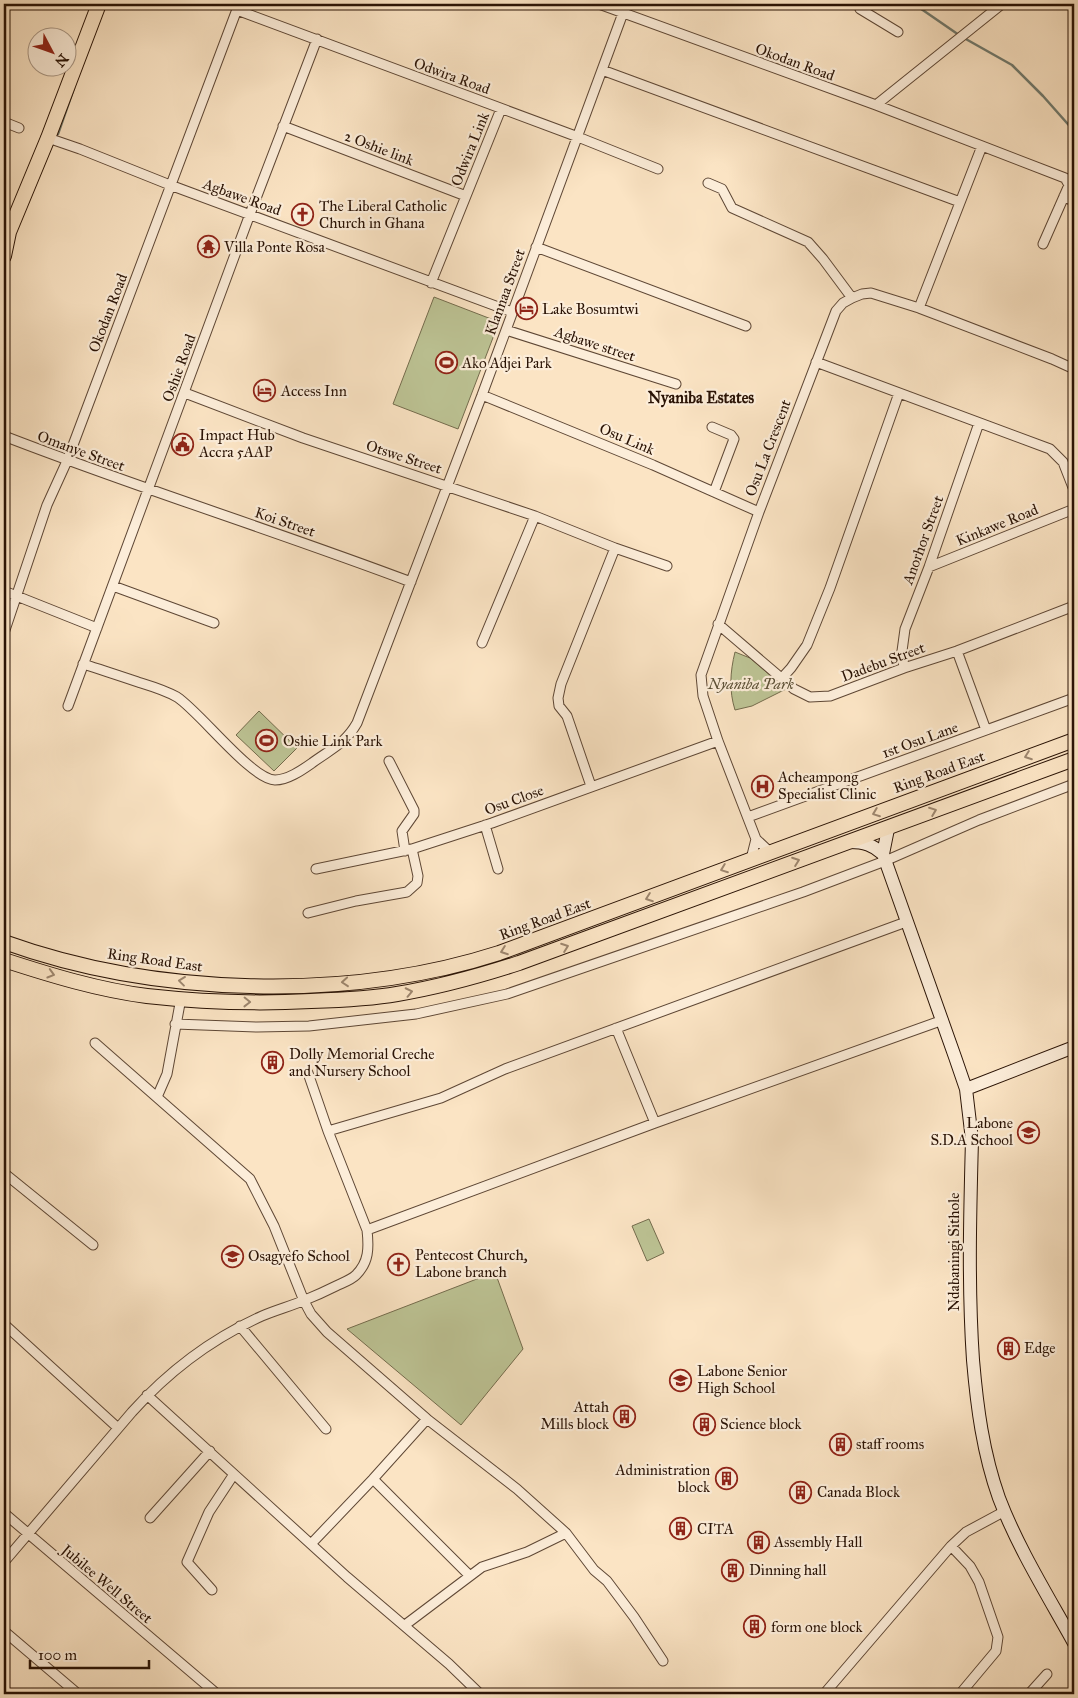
<svg xmlns="http://www.w3.org/2000/svg" width="1078" height="1698" viewBox="0 0 1078 1698" font-family="'IM FELL Great Primer',serif">
<style>
.green{fill:#bdc495;stroke:#746c4d}
.lines{fill:none;stroke-linecap:round;stroke-linejoin:round}
.stream{stroke:#707a6e;stroke-width:2.5}
.street-casing{stroke:#5e4735;stroke-width:11}
.secondary-casing{stroke:#2a1305;stroke-width:14}
.primary-casing{stroke:#2a1305;stroke-width:16}
.street{stroke:#fcedd9;stroke-width:9}
.secondary{stroke:#fcedd9;stroke-width:12}
.primary{stroke:#fbe4c4;stroke-width:14}
.oneway{stroke:#9d866e}
.labels{text-anchor:middle;dominant-baseline:central;stroke-width:4.5;stroke-linejoin:round;paint-order:stroke}
.street-label{font-size:15px;fill:#2a1305;stroke:#fcedd9}
.poi-label{font-size:15px;fill:#2a1305;stroke:#fcedd9;text-anchor:start}
.park-label{font-size:15px;font-style:italic;fill:#5d5137;stroke:#fcedd9}
.neighbourhood-label{font-size:16px;font-weight:bold;fill:#2a1305;stroke:#fcedd9}
</style>
<rect width="100%" height="100%" fill="#fbe4c4"/>
<filter id="stains"><feTurbulence type="fractalNoise" baseFrequency=".004" numOctaves="4"/><feColorMatrix values="0 0 0 0 .2 0 0 0 0 .09 0 0 0 0 .02 0 0 0 .5 -.17"/></filter>
<radialGradient id="worn" r=".72"><stop offset=".6" stop-color="#630" stop-opacity="0"/><stop offset="1" stop-color="#630" stop-opacity=".3"/></radialGradient>
<path class="green" d="M434,297L499,322L458,429L393,404Z
M735,652L750,658L786,689L752,706L735,710C729,691 730,672 735,652Z
M259,711L297,748L274,771L236,735Z
M649,1219L664,1253L647,1261L632,1226Z
M495,1272L523,1349L461,1425L347,1329Z"/>
<g class="lines">
<path class="stream" d="M914,4L959,35
M964,38L1012,65L1043,96L1074,131
M58,134L74,88"/>
<defs>
<path id="street" d="M599,4L876,105L1065,178L1069,185L1043,244
M858,4L860,9L898,32
M237,10L578,137L658,169
M602,70L960,202
M876,105L1002,4
M4,122L19,128
M283,126L466,196
M48,138L80,149L170,185L512,312
M708,183L722,189L732,208L808,242L823,259L852,298
M1064,196L1074,202
M536,247L746,326
M431,283L501,109
M919,308L982,146
M506,330L676,384
M816,362L1050,449L1063,462L1074,490
M185,393L303,438L535,516L615,548L667,566
M482,395L653,465L759,512
M712,427L731,435L734,439L714,492
M4,436C138,488 276,531 411,582
M929,567L1074,509
M113,586L214,623
M4,591L97,628
M718,624L794,689L810,697L830,696L904,668L957,651L1074,606
M4,633L47,505L67,461L239,4
M482,643L535,516
M957,651L986,730
M83,664C102,670 120,676 138,682C151,686 165,690 177,697C200,712 251,779 275,780C288,780 302,770 312,763C331,749 345,744 357,723L482,395L623,13
M904,668L902,651L905,629L929,567L979,423
M781,679L791,668L807,645L830,588L899,393
M68,706L250,214L317,39
M389,761L414,810V814L402,831L405,851
M591,786L567,716L559,706L558,698L561,684L615,548
M748,817L1074,698
M485,825L498,869
M770,852L756,839L718,741L703,696L701,675L759,512L836,311L843,303L852,298L862,294L871,293L919,308L1052,359L1074,369
M751,859L756,839
M316,869L412,849L492,823L718,741
M308,913L356,901L407,892L417,883L418,876L412,849
M175,1024L257,1027L309,1026L416,1014L507,994L803,892L885,861L979,820L1074,784
M616,1028L655,1123
M95,1043L250,1179L274,1226L304,1301L311,1314L327,1332L427,1419L517,1489L566,1533L594,1570L607,1581L634,1617L663,1661
M308,1073L328,1131L367,1230
M157,1097L167,1074L181,998
M328,1131L441,1098L505,1069L906,922
M4,1173L93,1245
M4,1324L118,1428
M240,1326L326,1429
M147,1395L347,1577L449,1664L480,1694
M373,1479L470,1576
M4,1513L217,1694
M150,1518L210,1451
M311,1544L373,1479L427,1419
M951,1546L970,1566L979,1582L998,1637L996,1651L960,1694
M4,1562L132,1412C168,1372 213,1338 262,1316C276,1310 291,1306 305,1300C315,1296 326,1291 336,1286C342,1283 351,1280 356,1275C369,1262 369,1248 367,1230L655,1123L943,1020
M212,1590L187,1562L209,1512L234,1474
M405,1625L482,1567L527,1552L566,1533
M4,1631L78,1694
M824,1694L951,1546L966,1532L1005,1511
M1029,1694L1047,1674"/>
<path id="secondary" d="M888,829L883,854L955,1057L966,1089L972,1140C970,1213 968,1287 973,1360C977,1407 983,1453 999,1498C1018,1548 1048,1596 1074,1643
M850,842C864,842 873,845 883,854
M966,1089L1074,1047"/>
<path id="primary" d="M4,256L9,232L48,138L99,4
M4,942C154,996 347,1002 499,953L1074,740
M4,960C50,975 99,990 147,996C201,1002 256,1004 311,1001C340,1000 369,999 397,994C439,987 479,976 519,963L1074,759"/>
</defs>
<use href="#street" class="street-casing"/>
<use href="#secondary" class="secondary-casing"/>
<use href="#primary" class="primary-casing"/>
<use href="#street" class="street"/>
<use href="#secondary" class="secondary"/>
<use href="#primary" class="primary"/>
</g>
<defs><path id="oneway-chevron" d="M-2-3.5L2.5 0L-2 3.5" fill="none" stroke-width="1.6" stroke-linecap="round" stroke-linejoin="round" transform="scale(1.25)"/></defs>
<g class="oneway">
<use href="#oneway-chevron" transform="translate(1028 756) rotate(160)"/>
<use href="#oneway-chevron" transform="translate(933 811) rotate(-21)"/>
<use href="#oneway-chevron" transform="translate(876 813) rotate(159)"/>
<use href="#oneway-chevron" transform="translate(796 861) rotate(-20)"/>
<use href="#oneway-chevron" transform="translate(724 869) rotate(159)"/>
<use href="#oneway-chevron" transform="translate(649 898) rotate(160)"/>
<use href="#oneway-chevron" transform="translate(565 947) rotate(-20)"/>
<use href="#oneway-chevron" transform="translate(504 951) rotate(160)"/>
<use href="#oneway-chevron" transform="translate(51 974) rotate(16)"/>
<use href="#oneway-chevron" transform="translate(182 981) rotate(-173)"/>
<use href="#oneway-chevron" transform="translate(345 982) rotate(175)"/>
<use href="#oneway-chevron" transform="translate(409 992) rotate(-12)"/>
<use href="#oneway-chevron" transform="translate(247 1002) rotate(1)"/>
</g>
<defs>
<symbol id="church-ring" viewBox="-11 -11 22 22"><circle r="9.5" fill="#fcedd9" stroke="#8f2418" stroke-width="1.5"/><path d="M-1.2-6h2.4v3.5h3.3v2.4h-3.3V6h-2.4V-.1h-3.3v-2.4h3.3Z" fill="#8f2418"/></symbol>
<symbol id="temple-ring" viewBox="-11 -11 22 22"><circle r="9.5" fill="#fcedd9" stroke="#8f2418" stroke-width="1.5"/><path d="M0-6L5-2H3V0L6.5 2.5H4V6H1.5V3h-3V6H-4V2.5H-6.5L-3 0V-2H-5Z" fill="#8f2418"/></symbol>
<symbol id="hotel-ring" viewBox="-11 -11 22 22"><circle r="9.5" fill="#fcedd9" stroke="#8f2418" stroke-width="1.5"/><path d="M-6-4.5h1.5V1H6V5H4.5V3h-9V5H-6ZM-4 0a1.8 1.8 0 1 1 3.6 0ZM.5 0V-2.5h3Q6-2.5 6 0Z" fill="#8f2418"/></symbol>
<symbol id="stadium-ring" viewBox="-11 -11 22 22"><circle r="9.5" fill="#fcedd9" stroke="#8f2418" stroke-width="1.5"/><path d="M0-5a6.5 5 0 1 0 0 10a6.5 5 0 1 0 0-10ZM-3.5-1.8h7v3.6h-7Z" fill="#8f2418"/></symbol>
<symbol id="civic-ring" viewBox="-11 -11 22 22"><circle r="9.5" fill="#fcedd9" stroke="#8f2418" stroke-width="1.5"/><path d="M-.6-6.5H3V-4.5H.6V-3L4-1V1h2V6H-6V1h2V-1L-.6-3ZM-1.2 2.5V6h2.4V2.5Z" fill="#8f2418"/></symbol>
<symbol id="hospital-ring" viewBox="-11 -11 22 22"><circle r="9.5" fill="#fcedd9" stroke="#8f2418" stroke-width="1.5"/><path d="M-5-5h3v3.5h4V-5h3V5h-3V1.5h-4V5h-3Z" fill="#8f2418"/></symbol>
<symbol id="building-ring" viewBox="-11 -11 22 22"><circle r="9.5" fill="#fcedd9" stroke="#8f2418" stroke-width="1.5"/><path d="M-4-6H4V6H1V3H-1V6H-4ZM-2.5-4.3h1.7v1.8h-1.7ZM.8-4.3h1.7v1.8H.8ZM-2.5-1h1.7V.8h-1.7ZM.8-1h1.7V.8H.8Z" fill="#8f2418"/></symbol>
<symbol id="school-ring" viewBox="-11 -11 22 22"><circle r="9.5" fill="#fcedd9" stroke="#8f2418" stroke-width="1.5"/><path d="M0-5L7-2L0 1L-7-2ZM-4 1L0 2.5L4 1V4Q0 6-4 4Z" fill="#8f2418"/></symbol>
</defs>
<g fill-rule="evenodd">
<use href="#church-ring" x="290" y="202" width="25" height="25"/>
<use href="#temple-ring" x="196" y="234" width="25" height="25"/>
<use href="#hotel-ring" x="514" y="296" width="25" height="25"/>
<use href="#stadium-ring" x="434" y="350" width="25" height="25"/>
<use href="#hotel-ring" x="252" y="378" width="25" height="25"/>
<use href="#civic-ring" x="170" y="432" width="25" height="25"/>
<use href="#stadium-ring" x="254" y="728" width="25" height="25"/>
<use href="#hospital-ring" x="750" y="774" width="25" height="25"/>
<use href="#building-ring" x="260" y="1050" width="25" height="25"/>
<use href="#school-ring" x="1016" y="1120" width="25" height="25"/>
<use href="#school-ring" x="220" y="1244" width="25" height="25"/>
<use href="#church-ring" x="386" y="1252" width="25" height="25"/>
<use href="#building-ring" x="996" y="1336" width="25" height="25"/>
<use href="#school-ring" x="668" y="1368" width="25" height="25"/>
<use href="#building-ring" x="612" y="1404" width="25" height="25"/>
<use href="#building-ring" x="692" y="1412" width="25" height="25"/>
<use href="#building-ring" x="828" y="1432" width="25" height="25"/>
<use href="#building-ring" x="714" y="1466" width="25" height="25"/>
<use href="#building-ring" x="788" y="1480" width="25" height="25"/>
<use href="#building-ring" x="668" y="1516" width="25" height="25"/>
<use href="#building-ring" x="746" y="1530" width="25" height="25"/>
<use href="#building-ring" x="720" y="1558" width="25" height="25"/>
<use href="#building-ring" x="742" y="1614" width="25" height="25"/>
</g>
<g class="labels">
<g class="street-label">
<text transform="translate(795 62) rotate(20)">Okodan Road</text>
<text transform="translate(452 76) rotate(20)">Odwira Road</text>
<text transform="translate(379 148) rotate(21)">2 Oshie link</text>
<text transform="translate(470 149) rotate(-68)">Odwira Link</text>
<text transform="translate(242 197) rotate(20)">Agbawe Road</text>
<text transform="translate(505 292) rotate(-70)">Klannaa Street</text>
<text transform="translate(108 313) rotate(-69)">Okodan Road</text>
<text transform="translate(595 344) rotate(18)">Agbawe street</text>
<text transform="translate(179 368) rotate(-70)">Oshie Road</text>
<text transform="translate(627 439) rotate(23)">Osu Link</text>
<text transform="translate(768 448) rotate(-69)">Osu La Crescent</text>
<text transform="translate(81 451) rotate(20)">Omanye Street</text>
<text transform="translate(404 457) rotate(18)">Otswe Street</text>
<text transform="translate(285 522) rotate(19)">Koi Street</text>
<text transform="translate(997 525) rotate(-22)">Kinkawe Road</text>
<text transform="translate(923 540) rotate(-70)">Anorhor Street</text>
<text transform="translate(883 662) rotate(-20)">Dadebu Street</text>
<text transform="translate(920 740) rotate(-20)">1st Osu Lane</text>
<text transform="translate(939 772) rotate(-20)">Ring Road East</text>
<text transform="translate(514 800) rotate(-20)">Osu Close</text>
<text transform="translate(545 919) rotate(-20)">Ring Road East</text>
<text transform="translate(155 960) rotate(8)">Ring Road East</text>
<text transform="translate(954 1252) rotate(-90)">Ndabaningi Sithole</text>
<text transform="translate(107 1584) rotate(40)">Jubilee Well Street</text>
</g>
<g class="poi-label">
<text x="319" y="206">The Liberal Catholic<tspan x="319" dy="17">Church in Ghana</tspan></text>
<text x="224" y="247">Villa Ponte Rosa</text>
<text x="542" y="309">Lake Bosumtwi</text>
<text x="462" y="363">Ako Adjei Park</text>
<text x="281" y="391">Access Inn</text>
<text x="199" y="435">Impact Hub<tspan x="199" dy="17">Accra 5AAP</tspan></text>
<text x="283" y="741">Oshie Link Park</text>
<text x="778" y="777">Acheampong<tspan x="778" dy="17">Specialist Clinic</tspan></text>
<text x="289" y="1054">Dolly Memorial Creche<tspan x="289" dy="17">and Nursery School</tspan></text>
<text x="1013" y="1123" text-anchor="end">Labone<tspan x="1013" dy="17">S.D.A School</tspan></text>
<text x="415" y="1255">Pentecost Church,<tspan x="415" dy="17">Labone branch</tspan></text>
<text x="248" y="1256">Osagyefo School</text>
<text x="1024" y="1348">Edge</text>
<text x="697" y="1371">Labone Senior<tspan x="697" dy="17">High School</tspan></text>
<text x="609" y="1407" text-anchor="end">Attah<tspan x="609" dy="17">Mills block</tspan></text>
<text x="720" y="1424">Science block</text>
<text x="856" y="1444">staff rooms</text>
<text x="710" y="1470" text-anchor="end">Administration<tspan x="710" dy="17">block</tspan></text>
<text x="817" y="1492">Canada Block</text>
<text x="697" y="1529">CITA</text>
<text x="774" y="1542">Assembly Hall</text>
<text x="749" y="1570">Dinning hall</text>
<text x="771" y="1627">form one block</text>
</g>
<g class="park-label">
<text x="751" y="684">Nyaniba Park</text>
</g>
<g class="neighbourhood-label">
<text x="701" y="397">Nyaniba Estates</text>
</g>
</g>
<rect width="1078" height="1698" fill="none" stroke="#fbe4c4" stroke-width="20"/>
<rect x="5" y="5" width="1068" height="1688" fill="none" stroke="#2a1305" stroke-width="2.5"/>
<rect x="10" y="10" width="1058" height="1678" fill="none" stroke="#2a1305"/>
<g transform="translate(52 52) rotate(131)"><circle r="24" fill="#fcedd9" stroke="#a89684"/>
<path d="M0-4L9 19L0 12L-9 19Z" fill="#8f2418"/>
<text y="-8" font-size="14" font-weight="bold" text-anchor="middle" fill="#2a1305">N</text>
</g>
<path d="M30 1660v8h119v-8" fill="none" stroke="#2a1305" stroke-width="2.5"/>
<text x="38" y="1660" font-size="15" fill="#2a1305" stroke="#fcedd9" stroke-width="4" paint-order="stroke">100 m</text>
<rect width="100%" height="100%" filter="url(#stains)"/>
<rect width="100%" height="100%" fill="url(#worn)"/>
</svg>
